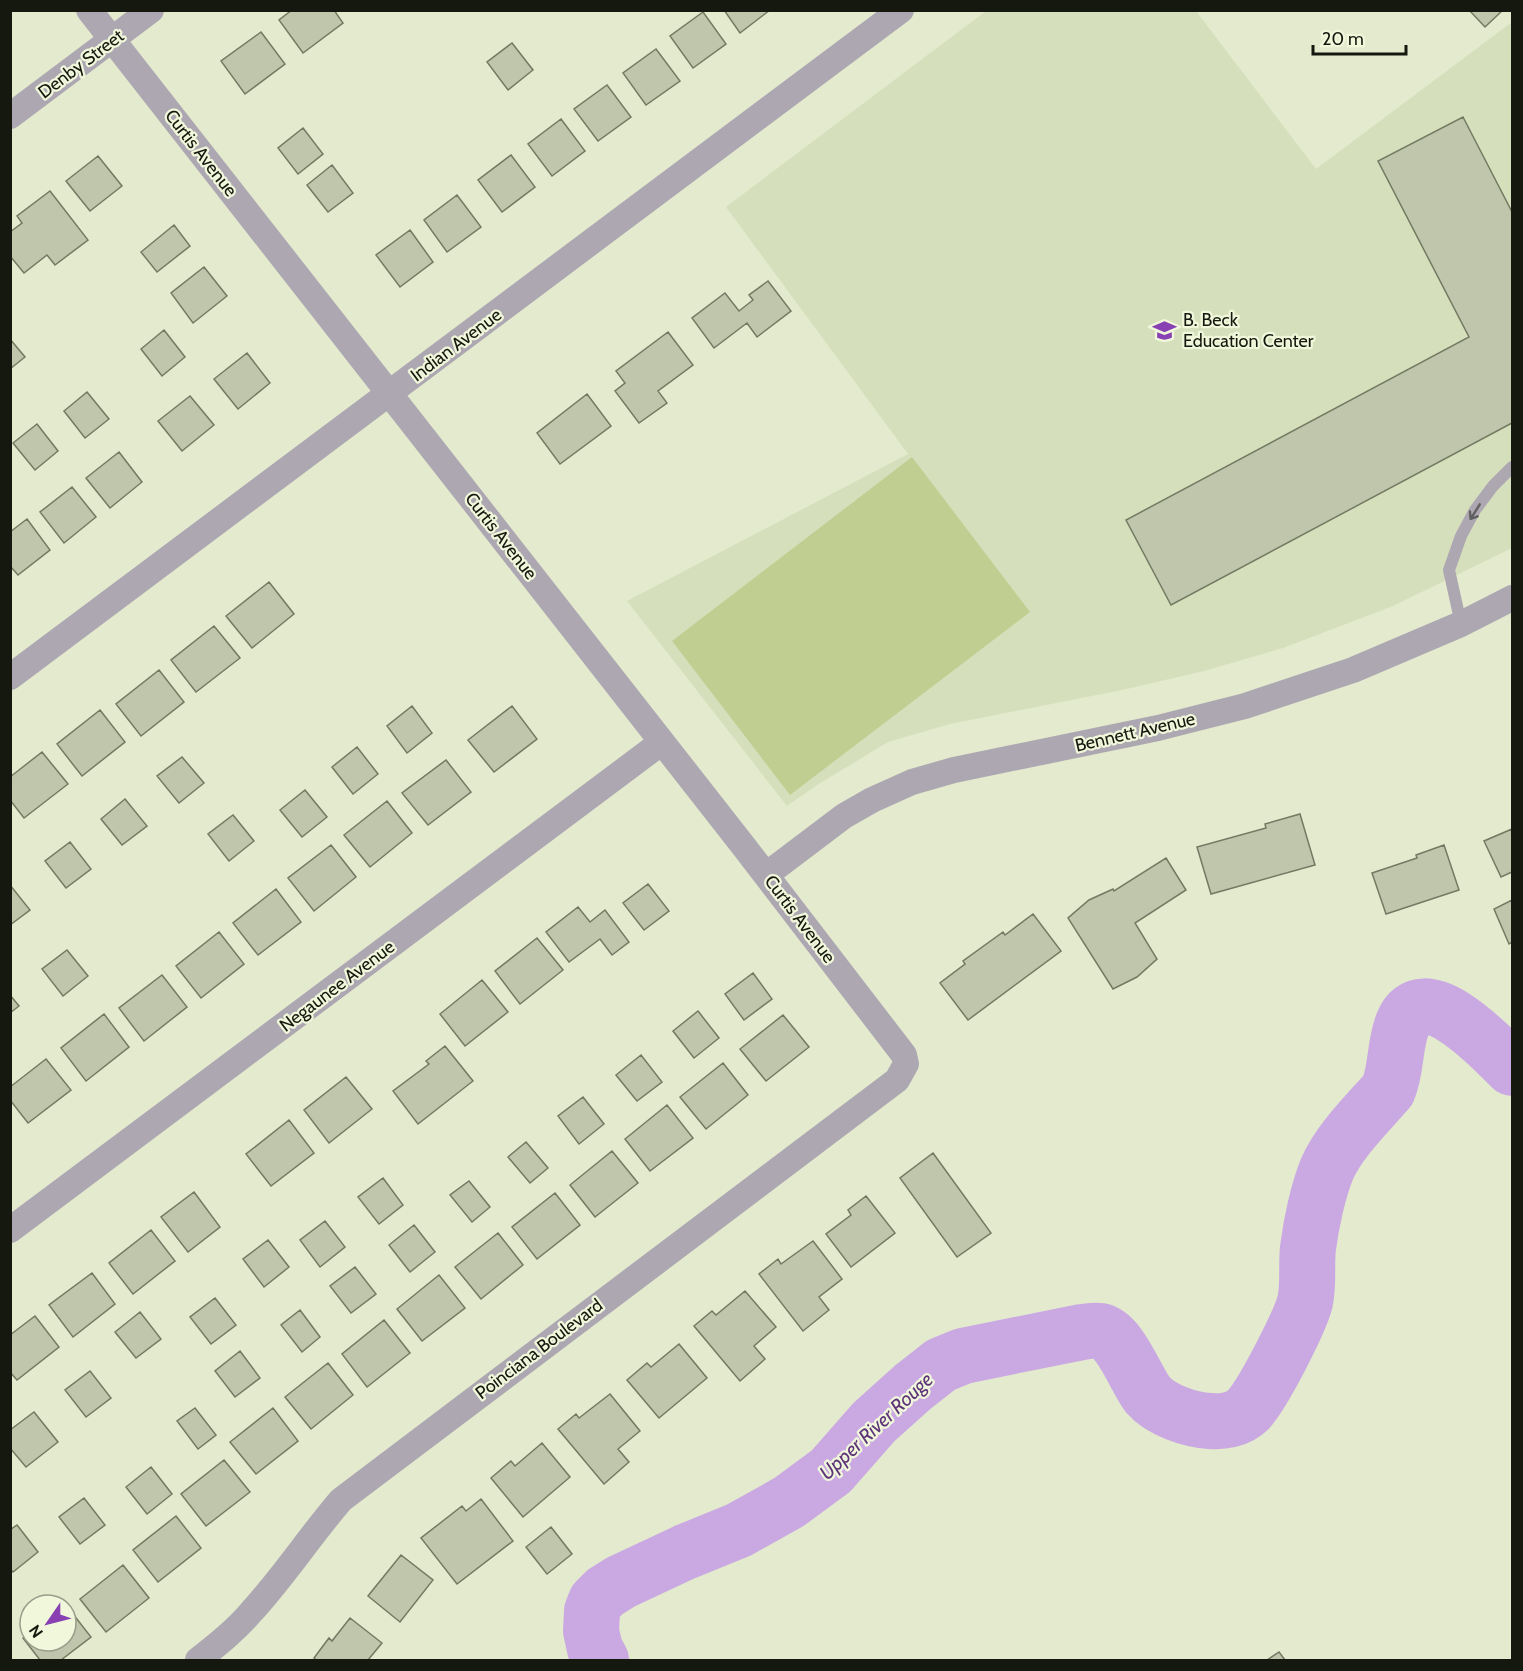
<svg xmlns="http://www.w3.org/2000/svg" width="1523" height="1671" viewBox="0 0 1523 1671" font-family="Cabin,sans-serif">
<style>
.built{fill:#d6dfbc}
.green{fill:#c0cf91}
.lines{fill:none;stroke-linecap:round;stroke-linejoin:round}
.river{stroke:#caa9e3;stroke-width:56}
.building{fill:#bfc6ab;stroke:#747a62;stroke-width:1.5}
.service{stroke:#ada7b2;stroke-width:12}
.minor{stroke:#ada7b2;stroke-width:26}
.oneway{stroke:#616060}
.labels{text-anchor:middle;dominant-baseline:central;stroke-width:4.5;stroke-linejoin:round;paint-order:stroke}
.street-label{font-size:18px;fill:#15180e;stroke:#f0f7db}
.poi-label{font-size:18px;fill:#15180e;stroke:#f0f7db;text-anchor:start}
.water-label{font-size:20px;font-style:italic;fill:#5e3479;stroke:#f0f7db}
</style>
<rect width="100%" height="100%" fill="#e3eace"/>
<path class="built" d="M986,11H1196L1316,169L1512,22V548L1393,606L1283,648L1204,671L1122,690L950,724L888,742L817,785L787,806L627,601L908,454L726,207Z"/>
<path class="green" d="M912,457L1030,612L790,795L672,641Z"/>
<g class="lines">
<path class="river" d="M601,1660L595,1649L591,1631L592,1611L596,1601L605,1592L621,1582L685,1552L739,1530L789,1502L831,1471L874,1422L913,1387L941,1365L963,1356L1082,1332C1088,1331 1095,1330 1100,1331C1120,1334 1136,1380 1148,1395C1161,1410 1190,1420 1210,1421C1222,1422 1238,1420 1248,1410C1263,1394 1299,1324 1305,1302C1309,1284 1306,1266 1308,1248C1311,1224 1318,1191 1327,1169C1339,1141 1368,1113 1388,1090C1397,1069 1394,1045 1403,1023C1423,973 1494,1050 1512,1068"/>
</g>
<path class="building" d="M292,10H334L343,23L303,53L279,20Z
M724,10H770L740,33Z
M1469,10H1503L1485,27Z
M703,12L726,44L693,68L670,36Z
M261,32L285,64L245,94L221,61Z
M512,43L533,70L508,90L487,62Z
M656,49L680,81L646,105L623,73Z
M607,85L631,117L598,141L574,109Z
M1463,117L1512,212V423L1171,605L1126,520L1469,337L1378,161Z
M561,119L585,151L552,176L528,144Z
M303,128L323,154L298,174L278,148Z
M511,155L535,187L502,212L478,180Z
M98,156L122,186L90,211L66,181Z
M332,165L353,193L328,212L307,185Z
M50,191L88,240L55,265L47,255L24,273L10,256V232L22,223L17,216Z
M457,195L481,227L447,252L424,220Z
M174,225L190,246L157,272L141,252Z
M410,230L433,262L400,287L376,255Z
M204,267L227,296L193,323L171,293Z
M768,281L791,311L757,337L747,323L714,348L692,318L725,293L739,311L753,300L749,295Z
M164,330L185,357L162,376L141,349Z
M668,332L693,365L658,391L667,403L639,423L615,391L625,383L616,371Z
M10,339L25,357L10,369Z
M247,353L270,383L238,409L214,379Z
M87,392L109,419L85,438L64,411Z
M587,394L611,426L560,464L537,433Z
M190,396L214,425L182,451L158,421Z
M37,424L58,451L35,470L13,443Z
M119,452L142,482L110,508L86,478Z
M72,487L96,517L64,543L40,512Z
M27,519L50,550L18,575L10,566V532Z
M269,582L294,614L252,648L226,616Z
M214,626L240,658L196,692L171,660Z
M159,670L184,702L141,736L116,704Z
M412,706L432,733L407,753L387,726Z
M512,706L537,739L494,772L468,740Z
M100,710L125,742L82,776L57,744Z
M357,747L378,774L353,794L332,767Z
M42,752L68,784L24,818L10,800V777Z
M182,757L204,783L179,803L157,776Z
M446,760L471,792L428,825L402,793Z
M305,790L327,817L302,837L280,810Z
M125,799L147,826L122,845L101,819Z
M387,801L412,833L370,867L344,835Z
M1300,814L1315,865L1211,894L1197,847L1266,828L1265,824Z
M233,815L254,841L229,861L208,834Z
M1512,829V872L1501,877L1484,841Z
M70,842L91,869L66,888L45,861Z
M331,845L356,877L314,911L288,878Z
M1444,845L1459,890L1386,914L1372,873L1417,858L1416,855Z
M1166,858L1186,890L1135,923L1157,959L1137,977L1113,989L1068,918L1089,900L1113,889L1114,891Z
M648,884L669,911L644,930L623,903Z
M10,885L30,910L10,925Z
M276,889L301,922L258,955L233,923Z
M1512,900V942L1509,944L1494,909Z
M578,907L590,922L605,910L629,942L612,955L600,939L569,962L546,932Z
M1033,914L1061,951L968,1020L940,983L965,964L963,961L1003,932L1005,935Z
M219,932L244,964L201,998L176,966Z
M537,938L563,970L520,1004L495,971Z
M67,950L88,976L63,996L42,969Z
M753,973L772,999L744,1020L725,994Z
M162,975L187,1007L144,1041L119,1008Z
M482,980L508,1012L465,1046L440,1014Z
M10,995L19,1006L10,1013Z
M698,1011L719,1038L694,1058L673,1031Z
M104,1014L129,1047L86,1081L61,1048Z
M783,1015L809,1047L766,1081L740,1049Z
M445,1046L473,1081L418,1124L393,1091L429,1064L426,1061Z
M641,1055L662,1082L637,1101L616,1075Z
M46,1059L71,1090L28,1123L10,1100V1087Z
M723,1063L748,1095L706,1129L680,1097Z
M346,1077L372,1109L329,1143L304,1110Z
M583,1097L604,1124L579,1144L558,1116Z
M667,1105L693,1138L650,1171L625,1139Z
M289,1120L314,1153L271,1186L246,1154Z
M526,1142L548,1168L530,1183L508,1157Z
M612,1151L638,1183L595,1217L570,1185Z
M933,1153L991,1233L957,1257L900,1178Z
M383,1178L403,1205L379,1224L358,1197Z
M469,1181L490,1207L472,1222L450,1195Z
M194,1192L220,1227L188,1252L161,1217Z
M555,1193L580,1225L537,1259L512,1227Z
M866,1196L895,1233L851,1267L826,1234L851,1215L848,1210Z
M325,1221L345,1247L320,1267L300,1240Z
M414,1225L435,1252L410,1272L389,1245Z
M151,1230L175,1261L133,1294L109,1263Z
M498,1233L523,1265L481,1299L455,1267Z
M268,1240L289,1267L264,1287L243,1259Z
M813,1241L842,1279L819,1297L829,1310L803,1331L759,1274L778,1259L781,1264Z
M355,1267L376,1294L351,1313L330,1286Z
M92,1273L115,1304L73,1337L49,1305Z
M439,1275L465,1308L422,1341L397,1309Z
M745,1291L776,1327L754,1346L765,1359L740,1381L694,1326L712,1311L716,1315Z
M215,1298L236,1325L211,1344L190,1317Z
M300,1310L320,1337L302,1352L281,1325Z
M140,1312L161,1339L136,1358L115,1332Z
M35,1316L59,1347L17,1380L10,1372V1335Z
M384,1320L410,1353L367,1387L342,1354Z
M679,1344L707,1378L659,1418L627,1380L647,1363L651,1367Z
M240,1351L260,1378L235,1397L215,1371Z
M328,1363L353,1395L311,1429L285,1397Z
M90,1371L111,1398L86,1417L65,1390Z
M610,1394L640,1431L618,1449L629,1462L604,1484L558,1429L576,1414L579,1418Z
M195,1408L216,1435L198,1449L177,1421Z
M273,1408L298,1441L256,1474L230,1442Z
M34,1412L58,1442L26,1467L10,1448V1430Z
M542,1443L570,1477L523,1517L491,1478L511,1461L515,1466Z
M224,1460L250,1492L206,1526L181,1494Z
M151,1467L172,1494L147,1514L126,1487Z
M84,1498L105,1525L80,1544L59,1517Z
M481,1499L513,1541L457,1584L421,1538L462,1506L466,1511Z
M176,1516L201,1548L158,1582L133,1550Z
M17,1525L38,1552L13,1572L10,1569V1530Z
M551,1527L572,1554L547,1574L526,1547Z
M401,1555L433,1580L400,1622L368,1596Z
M123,1565L149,1598L106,1632L80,1599Z
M66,1605L91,1637L61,1660H40L23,1638L30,1632V1641H66Z
M350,1618L382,1643L368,1660H316L314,1658L329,1638L332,1641Z
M1279,1652L1285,1660H1267Z"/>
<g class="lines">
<path class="service" d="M1461,624L1449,570L1461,536L1475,510L1493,486L1512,467"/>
<path class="minor" d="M89,10L745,848L904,1055L906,1064L897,1080L341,1500C310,1536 284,1576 252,1611C236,1630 217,1645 198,1660
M10,116L151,10
M10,677L901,10
M766,875L844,816L872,800L912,782L954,770L1158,728L1245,706L1353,670L1461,624L1512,598
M10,1230L662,742"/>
</g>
<defs><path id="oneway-shaft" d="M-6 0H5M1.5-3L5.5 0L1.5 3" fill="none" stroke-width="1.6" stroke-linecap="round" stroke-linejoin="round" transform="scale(1.5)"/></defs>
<use class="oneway" href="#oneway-shaft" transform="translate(1475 512) rotate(122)"/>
<defs>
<symbol id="school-bare" viewBox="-9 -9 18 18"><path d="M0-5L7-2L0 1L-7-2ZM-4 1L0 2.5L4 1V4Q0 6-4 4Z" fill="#8840b2" stroke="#f0f7db" stroke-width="2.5" paint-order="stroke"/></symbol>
</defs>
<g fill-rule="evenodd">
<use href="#school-bare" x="1148" y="314" width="33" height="33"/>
</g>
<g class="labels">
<g class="street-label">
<text transform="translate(81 64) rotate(-37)">Denby Street</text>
<text transform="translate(201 153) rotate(52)">Curtis Avenue</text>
<text transform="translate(456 345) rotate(-37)">Indian Avenue</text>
<text transform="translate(501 536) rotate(52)">Curtis Avenue</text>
<text transform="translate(1135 732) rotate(-13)">Bennett Avenue</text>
<text transform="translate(800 919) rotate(53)">Curtis Avenue</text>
<text transform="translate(337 986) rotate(-37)">Negaunee Avenue</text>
<text transform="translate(539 1349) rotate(-37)">Poinciana Boulevard</text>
</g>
<g class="poi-label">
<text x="1183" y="320">B. Beck<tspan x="1183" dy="21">Education Center</tspan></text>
</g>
<g class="water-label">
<text transform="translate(876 1426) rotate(-43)">Upper River Rouge</text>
</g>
</g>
<rect width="1523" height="1671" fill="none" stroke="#15180e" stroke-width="24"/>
<g transform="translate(48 1623) rotate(235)"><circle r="28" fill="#f0f7db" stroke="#989e89" stroke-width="1.5"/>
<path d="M0-4.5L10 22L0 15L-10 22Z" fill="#8840b2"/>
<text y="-9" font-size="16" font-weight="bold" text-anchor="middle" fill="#15180e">N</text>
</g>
<path d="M1313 45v9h93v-9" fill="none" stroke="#15180e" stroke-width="3"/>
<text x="1322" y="45" font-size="18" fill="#15180e" stroke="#f0f7db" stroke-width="4.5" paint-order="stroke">20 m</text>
</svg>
